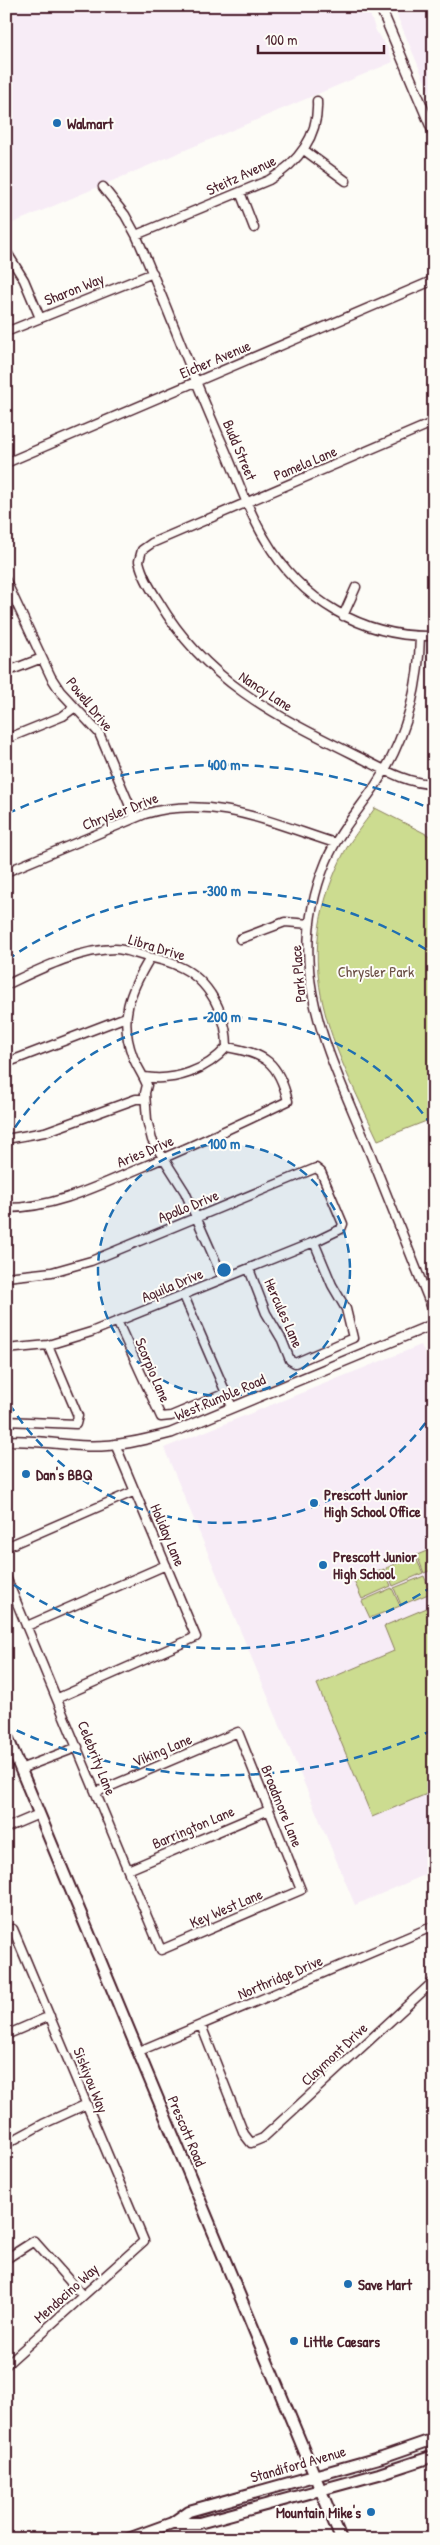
<svg xmlns="http://www.w3.org/2000/svg" width="440" height="2545" viewBox="0 0 440 2545" font-family="'Patrick Hand',sans-serif">
<style>
.built{fill:#f7ecf6}
.green{fill:#ccdc90;stroke:#8b7e5e}
.lines{fill:none;stroke-linecap:round;stroke-linejoin:round}
.minor-casing{stroke:#4a1f2b;stroke-width:11}
.tertiary-casing{stroke:#4a1f2b;stroke-width:12}
.secondary-casing{stroke:#4a1f2b;stroke-width:14}
.minor{stroke:#fdfcf7;stroke-width:8}
.tertiary{stroke:#fdfcf7;stroke-width:9}
.secondary{stroke:#fdfcf7;stroke-width:10}
.ring{fill:none;stroke:#1f6fb2;stroke-width:2.5;stroke-dasharray:9 6}
.poi-dot{fill:#1f6fb2;stroke:#fdfcf7;stroke-width:2}
.labels{text-anchor:middle;dominant-baseline:central;stroke-width:4;stroke-linejoin:round;paint-order:stroke}
.poi-label{font-size:15px;font-weight:bold;fill:#4a1f2b;stroke:#fdfcf7;text-anchor:start}
.street-label{font-size:15px;fill:#4a1f2b;stroke:#fdfcf7}
.park-label{font-size:15px;fill:#6a4e44;stroke:#fdfcf7}
.centre{fill:#1f6fb2;stroke:#fdfcf7;stroke-width:2.5}
.ring-label{font-size:15px;text-anchor:middle;font-weight:bold;fill:#1f6fb2;stroke:#fdfcf7;stroke-width:4;stroke-linejoin:round;paint-order:stroke}
</style>
<rect width="100%" height="100%" fill="#fdfcf7"/>
<filter id="ink" filterUnits="userSpaceOnUse"><feTurbulence type="fractalNoise" baseFrequency=".02" numOctaves="2"/><feDisplacementMap in="SourceGraphic" scale="10" xChannelSelector="R" yChannelSelector="G"/><feConvolveMatrix kernelMatrix="1 2 1 2 8 2 1 2 1" color-interpolation-filters="sRGB"/></filter>
<g filter="url(#ink)">
<path class="built" d="M6,6H367L376,31L387,47L393,62L6,226Z
M393,6H434V103Z
M421,1345L434,1375V1871L355,1905L164,1448Z"/>
<path class="green" d="M375,808L434,838V1118L378,1140C332,1042 289,967 341,859C349,841 363,825 375,808Z
M434,1548V1569L424,1573L417,1555Z
M415,1556L423,1573L393,1586L386,1568Z
M384,1569L391,1586L362,1599L354,1581Z
M424,1576L431,1593L401,1605L394,1588Z
M392,1588L400,1606L370,1618L362,1601Z
M434,1605V1791L372,1817L317,1684L394,1651L384,1626Z"/>
<g class="lines">
<defs>
<path id="minor" d="M304,150L346,181
M103,187L125,215L136,235C167,305 192,376 223,445C237,476 247,510 265,539C300,600 363,638 434,636
M240,192L254,228
M136,235L269,180C298,163 319,136 317,101
M6,251L24,280L40,318
M6,332L153,273
M432,423L152,543L142,550L139,561C142,575 151,590 159,602C205,680 274,715 353,754C378,766 405,784 434,784
M6,463L434,280
M6,581L51,677L60,691L99,733L135,818
M343,616L356,587
M420,636C419,690 405,741 375,786C358,811 338,833 326,862C282,969 328,1050 368,1148C390,1203 412,1258 434,1313
M6,672L42,658
M6,739L63,716L75,707
M6,872L145,814C212,794 272,823 335,843
M240,939L285,922L310,924
M150,958C130,991 118,1018 133,1057C137,1067 143,1075 147,1085L145,1093L147,1120L152,1140L185,1192L223,1278
M6,985C38,970 79,949 115,949C125,949 135,954 145,956C156,959 168,961 178,966C209,979 227,1015 227,1047
M6,1063L126,1017
M6,1139L45,1132L136,1099H145
M6,1208C53,1208 96,1187 138,1169C188,1148 238,1125 288,1101C278,1061 265,1054 227,1047C207,1070 175,1082 144,1077
M249,1269L266,1313L282,1340L290,1360L295,1363L353,1338L346,1309L332,1285L314,1242
M6,1277L52,1272L91,1261L316,1168L321,1172L343,1224L341,1229L314,1242L91,1332L48,1345L6,1349
M184,1296L232,1407
M118,1323L161,1417L171,1416L226,1393
M6,1421L76,1424L78,1416L48,1345
M6,1547L135,1491
M6,1577L161,1950L301,1890L238,1732L97,1792
M27,1626L166,1565
M58,1698L196,1637L115,1444
M20,1769L78,1747
M6,1828L39,1814
M128,1870L269,1810
M6,1932L13,1929L144,2241L6,2365
M201,2025L244,2134L251,2143L263,2138L434,1981
M6,2035L50,2016
M137,2052L434,1926
M6,2144L43,2124L87,2104
M6,2259L34,2241L83,2296"/>
<path id="tertiary" d="M380,6L434,134
M6,1441C34,1439 60,1445 87,1446C116,1447 144,1440 171,1433L434,1324"/>
<path id="secondary" d="M6,1734L341,2539
M172,2523H199L379,2474L434,2456
M128,2539L172,2523L189,2511L382,2457L434,2439"/>
</defs>
<use href="#minor" class="minor-casing"/>
<use href="#tertiary" class="tertiary-casing"/>
<use href="#secondary" class="secondary-casing"/>
<use href="#minor" class="minor"/>
<use href="#tertiary" class="tertiary"/>
<use href="#secondary" class="secondary"/>
</g>
</g>
<circle cx="224" cy="1270" r="126" fill="#1f6fb2" fill-opacity=".12"/>
<g class="ring">
<circle cx="224" cy="1270" r="126"/>
<path d="M434 1411A253 253 0 0 1 7 1400M7 1140A253 253 0 0 1 434 1129"/>
<path d="M433 1586A379 379 0 0 1 7 1580M7 960A379 379 0 0 1 433 954"/>
<path d="M433 1730A505 505 0 0 1 7 1726M7 814A505 505 0 0 1 433 810"/>
</g>
<g class="poi-dot">
<circle cx="57" cy="123" r="5"/>
<circle cx="26" cy="1474" r="5"/>
<circle cx="314" cy="1503" r="5"/>
<circle cx="323" cy="1565" r="5"/>
<circle cx="348" cy="2284" r="5"/>
<circle cx="294" cy="2341" r="5"/>
<circle cx="371" cy="2512" r="5"/>
</g>
<g class="labels">
<g class="poi-label">
<text x="67" y="123">Walmart</text>
<text x="36" y="1474">Dan's BBQ</text>
<text x="324" y="1494">Prescott Junior<tspan x="324" dy="17">High School Office</tspan></text>
<text x="333" y="1556">Prescott Junior<tspan x="333" dy="17">High School</tspan></text>
<text x="358" y="2284">Save Mart</text>
<text x="304" y="2341">Little Caesars</text>
<text x="361" y="2512" text-anchor="end">Mountain Mike's</text>
</g>
<g class="street-label">
<text transform="translate(241 175) rotate(-25)">Steitz Avenue</text>
<text transform="translate(74 289) rotate(-22)">Sharon Way</text>
<text transform="translate(215 359) rotate(-23)">Eicher Avenue</text>
<text transform="translate(240 450) rotate(67)">Budd Street</text>
<text transform="translate(305 463) rotate(-23)">Pamela Lane</text>
<text transform="translate(266 691) rotate(33)">Nancy Lane</text>
<text transform="translate(90 704) rotate(51)">Powell Drive</text>
<text transform="translate(120 811) rotate(-21)">Chrysler Drive</text>
<text transform="translate(157 947) rotate(17)">Libra Drive</text>
<text transform="translate(298 974) rotate(-95)">Park Place</text>
<text transform="translate(145 1151) rotate(-23)">Aries Drive</text>
<text transform="translate(188 1206) rotate(-22)">Apollo Drive</text>
<text transform="translate(172 1285) rotate(-23)">Aquila Drive</text>
<text transform="translate(284 1313) rotate(66)">Hercules Lane</text>
<text transform="translate(153 1370) rotate(67)">Scorpio Lane</text>
<text transform="translate(220 1397) rotate(-23)">West Rumble Road</text>
<text transform="translate(168 1535) rotate(67)">Holiday Lane</text>
<text transform="translate(162 1750) rotate(-23)">Viking Lane</text>
<text transform="translate(97 1758) rotate(68)">Celebrity Lane</text>
<text transform="translate(282 1806) rotate(68)">Broadmore Lane</text>
<text transform="translate(193 1827) rotate(-23)">Barrington Lane</text>
<text transform="translate(226 1908) rotate(-23)">Key West Lane</text>
<text transform="translate(280 1977) rotate(-23)">Northridge Drive</text>
<text transform="translate(334 2054) rotate(-43)">Claymont Drive</text>
<text transform="translate(91 2080) rotate(68)">Siskiyou Way</text>
<text transform="translate(187 2131) rotate(67)">Prescott Road</text>
<text transform="translate(66 2293) rotate(-42)">Mendocino Way</text>
<text transform="translate(298 2464) rotate(-16)">Standiford Avenue</text>
</g>
<g class="park-label">
<text x="376" y="971">Chrysler Park</text>
</g>
</g>
<circle cx="224" cy="1270" r="8" class="centre"/>
<g class="ring-label">
<text x="224" y="770">400 m</text>
<text x="224" y="896">300 m</text>
<text x="224" y="1022">200 m</text>
<text x="224" y="1149">100 m</text>
</g>
<rect width="440" height="2545" fill="none" stroke="#fdfcf7" stroke-width="25"/>
<rect x="12" y="12" width="415" height="2520" fill="none" stroke="#4a1f2b" stroke-width="2" filter="url(#ink)"/>
<path d="M258 45v8h126v-8" fill="none" stroke="#4a1f2b" stroke-width="2.5"/>
<text x="265" y="45" font-size="15" fill="#4a1f2b" stroke="#fdfcf7" stroke-width="4" paint-order="stroke">100 m</text>
</svg>
